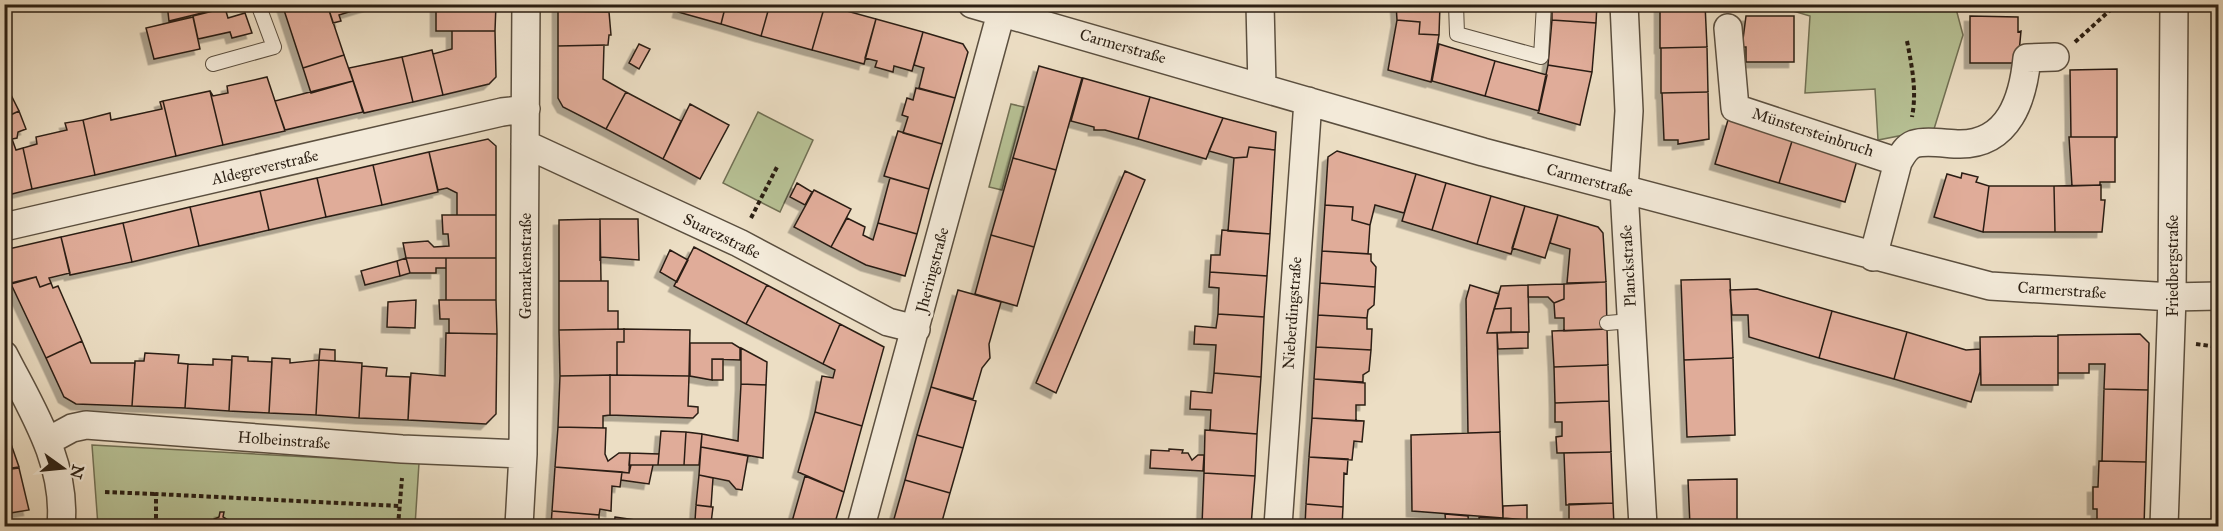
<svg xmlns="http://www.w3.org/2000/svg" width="2223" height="531" viewBox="0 0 2223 531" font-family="'IM FELL Great Primer',serif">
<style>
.green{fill:#b7c195;stroke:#717054;stroke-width:1.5}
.building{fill:#e0ac99;stroke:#2b1f13;stroke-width:1.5;filter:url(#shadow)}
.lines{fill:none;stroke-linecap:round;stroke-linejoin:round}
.lane-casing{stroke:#5b4f3f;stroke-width:16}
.street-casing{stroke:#5b4f3f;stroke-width:30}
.path{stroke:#2b1f13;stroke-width:4;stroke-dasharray:4.5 3;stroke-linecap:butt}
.lane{stroke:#f3ead9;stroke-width:14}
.street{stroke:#f3ead9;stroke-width:27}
.labels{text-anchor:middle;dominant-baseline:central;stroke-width:6;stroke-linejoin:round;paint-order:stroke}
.street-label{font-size:16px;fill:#2b1f13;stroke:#f3ead9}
</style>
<defs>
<filter id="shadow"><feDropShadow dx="-5.5" dy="5.5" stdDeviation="0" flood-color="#0004"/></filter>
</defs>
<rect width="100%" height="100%" fill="#ecdec4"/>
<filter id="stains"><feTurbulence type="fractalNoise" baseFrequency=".00333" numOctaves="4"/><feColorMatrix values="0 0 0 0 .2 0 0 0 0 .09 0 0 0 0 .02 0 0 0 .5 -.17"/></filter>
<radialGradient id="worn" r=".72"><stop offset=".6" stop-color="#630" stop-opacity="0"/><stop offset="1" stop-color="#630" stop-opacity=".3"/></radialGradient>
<path class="green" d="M1773,5H1955L1963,35L1934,129L1878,140L1875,89L1805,93L1810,16Z
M1011,104L1024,107L1002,190L989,187Z
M758,112L813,140L780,212L723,183Z
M92,445L419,463L415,526H98Z"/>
<path class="building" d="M167,4H239L169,21Z
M282,4H327L344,55L303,68Z
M327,4H375L339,15L341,21L333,23Z
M436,4H496L495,31H436Z
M558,4H605V12L558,11Z
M680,4H726L721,24L678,12Z
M726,4H770L761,36L721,24Z
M770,4L825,5L812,50L761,36Z
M1396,4H1440L1439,35L1419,34L1420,22L1397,20Z
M1552,4H1597L1596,23L1552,20Z
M1660,4H1705L1707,47L1660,48Z
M825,5L876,19L864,64L812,50Z
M225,8L228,18L245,13L252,33L232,38L230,32L198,39L193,16Z
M558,11L609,12L611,35H609L608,45L558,46Z
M1746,16H1794V62H1746V47H1742Z
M1970,16L2018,17V32L2021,31L2018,63H1970Z
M193,17L200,49L154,59L146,28Z
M876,19L923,32L912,71L894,66L893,72L875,67L877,61L865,58Z
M1397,20L1420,22L1419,34L1439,35L1431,82L1388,70Z
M1552,20L1596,23L1592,72L1548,65Z
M452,31H495L496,77L489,84L443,95L433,54L452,49Z
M923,32L963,44L968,52L955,98L919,88L924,68L914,65Z
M639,44L650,49L639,69L629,63Z
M1439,44L1495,61L1485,96L1432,81Z
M604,45L603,79L626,92L606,129L563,107L558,98V46Z
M1707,47L1708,92L1661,93V48Z
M432,50L443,95L413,102L402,57Z
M344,55L353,81L311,93L303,68Z
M402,57L413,102L364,113L349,68Z
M1495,61L1547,75L1539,111L1485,96Z
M1548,65L1592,72L1580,125L1538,113Z
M1039,66L1082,78L1056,170L1013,158Z
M2117,69V137H2071L2070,70Z
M267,77L285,131L223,145L210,91L213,96L228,93L227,86Z
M1083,78L1150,97L1138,139L1105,130H1094V127L1071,121Z
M4,81L19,111L4,118Z
M353,81L363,112L285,130L275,101Z
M916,88L955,98L942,144L903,133L908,117L902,115L907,98L913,100Z
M210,91L223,145L176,156L163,101Z
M626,92L681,121L663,159L606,129Z
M1708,92L1709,139L1678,144V140H1664L1662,93Z
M1150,97L1223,118L1206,159L1138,139Z
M163,101L176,156L95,175L83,120L110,113L111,120L162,109L160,102Z
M690,104L729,125L700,179L663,159Z
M19,111L26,129L18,132L17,138L12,139L16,150L23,148L32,189L4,196V118Z
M1223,118L1276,132L1275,150L1249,147L1247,157L1234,158L1209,151Z
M83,120L95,175L32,189L23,148L37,144L36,137L67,130L65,123Z
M1728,120L1793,138L1779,183L1715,164Z
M898,131L942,144L929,189L884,176Z
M2069,137H2117L2115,138V182H2100V185L2072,186Z
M1793,138L1858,157L1845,202L1779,183Z
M488,139L496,146V215H457V193L447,188L438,190L429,152Z
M1249,147L1275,150L1270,234L1228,231L1234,158L1247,157Z
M1337,151L1416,174L1404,213L1375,205L1370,225L1352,220L1353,207L1325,205L1328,157Z
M429,152L438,192L382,205L373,165Z
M1013,158L1056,170L1034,247L991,235Z
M373,165L382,205L326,217L317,178Z
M1125,171L1145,180L1056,393L1036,383Z
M1962,173L1978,177L1976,182L1989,186L1983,232L1934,217L1947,174L1961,178Z
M1416,174L1446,183L1432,230L1402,221Z
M317,178L326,217L269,230L260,191Z
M890,178L929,189L917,234L878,223Z
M797,183L812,192L805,205L790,197Z
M1446,183L1491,196L1477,244L1432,230Z
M2101,185V200H2105L2102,232H2055L2054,186Z
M1989,186H2054L2055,232H1983Z
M814,190L851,209L831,247L794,227Z
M260,191L269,230L199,246L190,207Z
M1491,196L1525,206L1511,254L1477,244Z
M1325,205L1353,207L1352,220L1370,225L1368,254L1322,251Z
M1525,206L1558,215L1545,258L1512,248Z
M190,207L199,246L132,262L123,223Z
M442,215H496V258H406L403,243L428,241L434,247L449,246L448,234H443Z
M1558,215L1598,227L1603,233L1606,282L1567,283L1570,249L1550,243Z
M847,218L865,227L863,235L873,240L878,223L917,234L905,276L866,265L831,247Z
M600,219H638L639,260L601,257L600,261Z
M600,219L601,281H559V220Z
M123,223L132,262L70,275L61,237Z
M1222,230L1270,234L1267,276L1210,272L1211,255H1220Z
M991,235L1034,247L1017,306L975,294Z
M61,237L70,273L49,278L51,283L40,287L36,277L11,283L4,250Z
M694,247L767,285L746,324L674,286Z
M670,250L688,260L677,282L660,272Z
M1322,251L1371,254V261L1376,267L1375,287L1320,283Z
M406,258L410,273L400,276L397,261Z
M406,258H446V268H436V273H410Z
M446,258H496V300H446Z
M397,261L400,276L365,285L361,271Z
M1210,272L1267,276L1264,317L1218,314L1219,288L1209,287Z
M36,277L40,287L51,283L53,288L58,286L82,341L46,358L11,284Z
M1730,279L1733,358L1684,360L1681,280Z
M559,281H608V311H618V329L559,330Z
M1606,282L1607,329L1564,331V318H1555L1554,303L1564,299V284Z
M1320,283L1375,287L1374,305L1368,310L1367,318L1318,315Z
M1564,284V299L1554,303L1548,297H1528V285Z
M767,285L840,324L823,364L746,324Z
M1470,285L1499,294L1487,333H1497L1500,432L1468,433L1466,299Z
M1528,285L1529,332H1511V308L1494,309L1501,286Z
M1757,289L1832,311L1819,358L1749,337L1748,315H1732L1730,290Z
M958,290L1001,302L989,344L990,358L982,368L973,399L931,387Z
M416,300L415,328L387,327L388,302Z
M439,300H496L497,334L449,333V319H440Z
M1511,308V332L1487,333L1494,309Z
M1832,311L1907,332L1894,379L1819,358Z
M1218,314L1264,317L1261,377L1214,373L1216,345L1194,344L1195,326L1216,328Z
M1318,315L1367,318V329H1372L1371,350L1316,347Z
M840,324L884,347L862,426L815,412L822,376L833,378L835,370L823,364Z
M624,329V342H617V375L560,376L559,330Z
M624,329L690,330L689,376L617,375V342H624Z
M1607,329L1608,365L1554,367L1552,331Z
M1528,332V348L1498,349L1497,333Z
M1907,332L1966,350L1980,349V372L1971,402L1894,379Z
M446,333L497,334L496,414L486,424L408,420L411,373L445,376Z
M2140,334L2149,343L2148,390L2104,389L2105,364H2089V373H2058V335Z
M2058,336V385H1981L1980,337Z
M82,341L91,363H135L132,406L76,404L64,397L46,358Z
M690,343H732L740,348V360L712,359V380L690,376Z
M1316,347L1371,350L1369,371L1363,375V382L1314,379Z
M741,348L767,362L766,385L741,384Z
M320,349L335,350V361L319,360Z
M145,353L179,355L178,363L188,364L185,408L132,406L135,361H144Z
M232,356L248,357V361L272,362L269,413L229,411Z
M272,358L290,359V363L319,360L316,415L269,413Z
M1733,358L1735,435L1687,437L1684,360Z
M213,359L232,360L229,411L185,408L188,364L213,365Z
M712,359H723V380H712Z
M319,360L362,363L359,418L316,415Z
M1608,365L1609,401L1555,403L1554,367Z
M362,366L387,368L386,376L410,377L408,420L359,418Z
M1214,373L1261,377L1257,434L1210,430L1211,410L1190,409L1191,391L1212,393Z
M610,375V415L603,416V428L558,427L560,376Z
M610,375L689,376L688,406L698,407V413L693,418L610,415Z
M1314,379L1365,383V405H1356V421L1312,418Z
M741,384L766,385L763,458L701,447L702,434L738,441Z
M931,387L976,401L963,448L917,435Z
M2104,389L2148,390L2146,462L2102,461Z
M1609,401L1611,452L1557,453L1556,437L1562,436V422H1555V403Z
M815,412L862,426L844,492L798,472Z
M1312,418L1364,421L1362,442L1354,441L1352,460L1309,457Z
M4,424L19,467L4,469Z
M558,427L606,428L605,454L608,461L619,453H630L629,473L555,467Z
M1205,430L1257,434L1255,476L1204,473Z
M661,431L686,432L684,465H658Z
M686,432L702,434L699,465H684Z
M1500,432L1503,518L1412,511L1411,435Z
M917,435L963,448L950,493L905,480Z
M701,447L748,456L742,490L736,489L729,481L699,475Z
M1169,449L1183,450L1182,453H1188L1192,460L1198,455H1204L1203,471L1150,468L1151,450L1169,451Z
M1611,452L1613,503L1566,505L1564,453Z
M630,453L659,454L658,465H629Z
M1309,457L1348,459L1347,474L1344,473L1343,507L1306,504Z
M2099,461L2146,462L2144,526H2097V509H2093V487H2098Z
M631,465H653L649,484L621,480L622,472L629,473Z
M555,467L622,472L620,487L612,486L611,511L600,509L599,515L552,511Z
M19,468L29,510L4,514V470Z
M1204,473L1255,476L1251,526L1202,525Z
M699,475L713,478L711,507L696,505Z
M805,476L844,492L834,526L791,525Z
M1737,479V526H1690L1688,480Z
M905,480L950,493L941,525L892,526Z
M1613,503L1614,526H1569V504Z
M1306,504L1343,507L1342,526H1305Z
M696,505L713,507L711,523L695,521Z
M1527,505V520L1503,518V506Z
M552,511L599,515V526H551Z
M220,512H224L223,517L236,525L238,521L241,524L239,526H245L200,524L202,521L206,523L219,517Z
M1445,514L1468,516L1469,526H1446Z
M615,517L655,523V526H614Z
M1479,517L1508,519V526H1480Z
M656,521L682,523L694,526H655Z"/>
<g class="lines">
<defs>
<path id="lane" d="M1456,4L1457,34L1541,57L1544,4
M213,64L274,47L258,4
M1607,323L1631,321"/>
<path id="street" d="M972,4L1483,152L1990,286L2172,297L2218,296
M1260,4L1262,87
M1624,4L1629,111L1624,190L1643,526
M1728,28L1735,108L1898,162
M525,144L739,243L888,322L916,329
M4,227L502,112L526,109
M1873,257L1898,162C1902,155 1906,147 1914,144C1926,140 1947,144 1960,144C2009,144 2023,99 2027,58L2055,57
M4,355C32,410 67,463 61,526
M48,441L72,428L86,425L402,449L523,454
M519,526L523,454L526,4
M861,526L1001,13
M1278,526L1308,101
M2164,526L2172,297L2174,4"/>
</defs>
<use href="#lane" class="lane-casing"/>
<use href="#street" class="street-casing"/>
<path class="path" d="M1907,41C1912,67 1917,91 1912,117
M2075,42L2117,4
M751,218L777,167
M2196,344L2218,347
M105,492L156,494
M156,526V494L399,506
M398,526L402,478
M434,526V522"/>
<use href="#lane" class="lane"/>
<use href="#street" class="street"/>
</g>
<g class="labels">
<g class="street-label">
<text transform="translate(1123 46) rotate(16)">Carmerstraße</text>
<text transform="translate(1813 132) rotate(18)">Münstersteinbruch</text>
<text transform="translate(265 167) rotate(-13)">Aldegreverstraße</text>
<text transform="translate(1590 180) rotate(15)">Carmerstraße</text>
<text transform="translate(722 236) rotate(26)">Suarezstraße</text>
<text transform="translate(525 266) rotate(-90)">Gemarkenstraße</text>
<text transform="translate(1628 266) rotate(-93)">Planckstraße</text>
<text transform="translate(2172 266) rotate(-90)">Friedbergstraße</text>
<text transform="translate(932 270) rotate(-75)">Jheringstraße</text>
<text transform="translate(2062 290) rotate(4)">Carmerstraße</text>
<text transform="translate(1292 313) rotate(-86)">Nieberdingstraße</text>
<text transform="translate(284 440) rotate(4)">Holbeinstraße</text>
</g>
</g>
<rect width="2223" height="531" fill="none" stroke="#ecdec4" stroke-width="24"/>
<rect x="6" y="6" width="2211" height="519" fill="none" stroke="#2b1f13" stroke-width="3"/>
<rect x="12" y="12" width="2199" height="507" fill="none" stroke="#2b1f13" stroke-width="1.5"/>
<g transform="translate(63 468) rotate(105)" stroke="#f3ead9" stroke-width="4.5" paint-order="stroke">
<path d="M0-4.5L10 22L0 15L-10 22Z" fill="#2b1f13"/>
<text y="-9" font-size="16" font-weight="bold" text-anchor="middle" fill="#2b1f13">N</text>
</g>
<rect width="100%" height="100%" filter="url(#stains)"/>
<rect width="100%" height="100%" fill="url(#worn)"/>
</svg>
